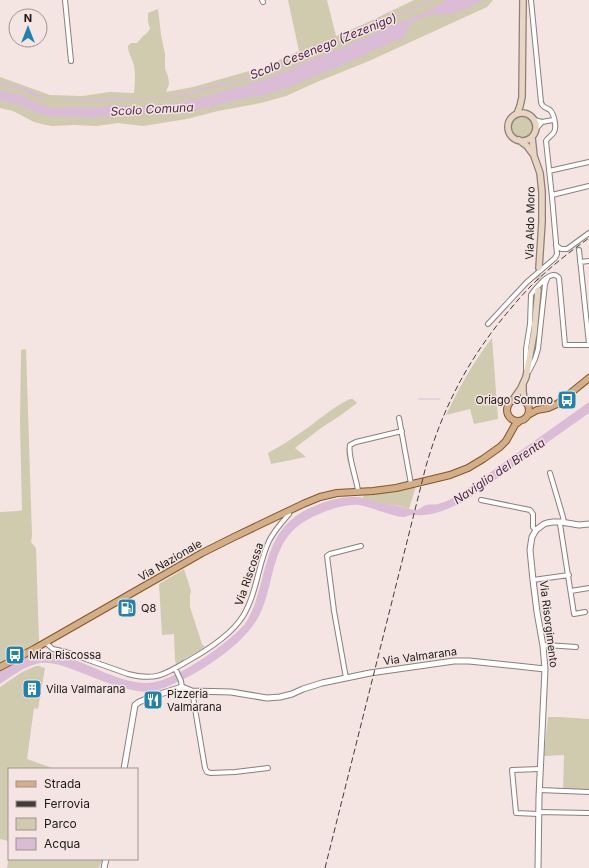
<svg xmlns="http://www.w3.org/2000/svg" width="589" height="868" viewBox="0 0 589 868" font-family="Inter,sans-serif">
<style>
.green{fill:#d0caaf}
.water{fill:#dabcd7}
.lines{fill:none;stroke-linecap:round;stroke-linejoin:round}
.stream{stroke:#dabcd7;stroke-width:1}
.secondary-tunnel{stroke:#d4c6c3;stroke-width:5.5;stroke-dasharray:5.5 3;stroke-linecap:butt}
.minor-casing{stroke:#8b7e7b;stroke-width:6}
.tertiary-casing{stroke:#8b7e7b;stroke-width:7}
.secondary-casing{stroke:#8b7e7b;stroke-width:8}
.primary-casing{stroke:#81562a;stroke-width:8}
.minor{stroke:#fff;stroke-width:4}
.tertiary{stroke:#fff;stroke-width:5}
.secondary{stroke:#e9d6c2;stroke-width:5.5}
.primary{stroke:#d4ae86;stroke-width:6}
.rail{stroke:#433c3a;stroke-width:1;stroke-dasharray:6 3;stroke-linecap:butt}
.labels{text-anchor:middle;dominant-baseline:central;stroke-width:3;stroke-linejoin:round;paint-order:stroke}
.street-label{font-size:11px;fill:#1d1816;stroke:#f4e5e2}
.poi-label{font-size:11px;fill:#1d1816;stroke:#f4e5e2;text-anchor:start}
.water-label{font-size:12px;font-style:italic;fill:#4d264b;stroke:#f4e5e2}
</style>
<rect width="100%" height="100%" fill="#f4e5e2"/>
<path class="green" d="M288,0H327L336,36L364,24L414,0H493L487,7L369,61L317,82L286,96L261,103L218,111L187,119L143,126L118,123L96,126L74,125L52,126L46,125L34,122L13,111L0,108V77L50,95L82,96L110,92L134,93C135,83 136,72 133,62C131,57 128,52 128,46L131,43H137L143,36L146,34L150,29L148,21V13L158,9L161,35L165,54V69L168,76L169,84L166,92L193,87L249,71L250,75L271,66V64L299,51Z
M511 127a11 11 0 1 1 22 0a11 11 0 1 1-22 0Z
M492,338L498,419L474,424L470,409L446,415C459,388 474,361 492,338Z
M26,349L32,536L31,542L36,548L39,642L0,663V512L19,511L22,510L20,423L21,350Z
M350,399H353L357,403L341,415L321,428L295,448L306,457L271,464L268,453C279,447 290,440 300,433C318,421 331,408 350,399Z
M416,486L409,509L400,506L379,503L363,498L364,493Z
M184,569L191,591L190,595V607L202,644L205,647L176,664L175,660L174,634L162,635L159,584Z
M36,666H40L41,667L45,668L38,709L34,708L27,759L55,769H9V841L0,839V687L22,672Z
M548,717H560L589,719V794L563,793L564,755L544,756Z
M9,856V859H103V862H102L98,868H7Z"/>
<path class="water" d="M431,0H434L353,37L303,56L269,72L248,79L183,96L164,98L136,100L114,99L98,102L74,100L60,101L43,99L17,88L0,84V82L17,86L29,90L45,98L53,100L74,99L98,100L114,97L136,99L163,97L182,94L248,77L268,70L303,55L352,35Z
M447,0H483L478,3L452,14L428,15L415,20L410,24L405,36L402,39L393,41L385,46L373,50L362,57L353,59L342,65L284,89L273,92L264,95L240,99L188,112L177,113H168L159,115L145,110L138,111L125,116L104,117L90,118L76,116L68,117L58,116L51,117L35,112L14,103L0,100V90L21,95L37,103L48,107L57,108L79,107L94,108L115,105L144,107L173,104L202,97L240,87L277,75L308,61L346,46L427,11Z
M589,402V413L468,499C454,506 440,514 423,515C419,516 416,514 412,515C408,515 406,517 403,517C397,517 383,512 377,510C371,508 365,506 359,505C343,503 316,514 302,523C270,544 275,585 259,616C243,647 191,679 158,690C136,698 92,676 69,668C60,665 50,662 40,663C25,666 12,676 0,684V669L2,670L14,662L33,653C38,655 45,653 51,653C56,654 61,655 66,657C92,665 118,682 146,683C172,684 227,644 244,625C248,620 251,613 254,606C267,572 266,533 302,512C318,503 338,496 357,497C364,497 370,500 377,502C384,504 391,504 398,506C403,507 408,509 413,510C419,511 421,507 426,505C430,504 434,505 438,504C446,502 453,498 460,494Z"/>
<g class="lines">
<path class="stream" d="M415,0V1
M419,399H440"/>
<path class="secondary-tunnel" d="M538,289L539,268"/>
<defs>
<path id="minor" d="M65,0L71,61
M262,0L263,2
M534,120L542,122L553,120
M536,129L542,122
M549,171L589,162
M552,195L589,186
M556,245L561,249H567L589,233
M579,250L589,344
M580,262L589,261
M488,324L527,282L555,258L557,254L552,197L546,141C548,137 552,136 554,132C557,127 554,114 550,110C546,107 542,108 541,102L531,0
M526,369V349L530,324L531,295L533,292C538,286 552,268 559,278L565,345H589
M529,371L535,359L538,349L545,284L547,279
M399,418L411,484
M550,473L563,517L564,523
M358,491C357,480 347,454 350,445L356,442L402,431
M481,500L530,510L533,514V527L536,530
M561,522L560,524L574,614L585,612
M533,580L569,575
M571,591L589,588
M46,643L53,649L66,652L128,674C154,681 164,675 186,662C204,652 232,634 243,616C257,593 258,564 269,541C274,531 282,522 289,514V511
M543,646L546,645L576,647
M175,668L181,681L182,687
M346,678L334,611L327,556L330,554L361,546
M192,691L205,768L207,772L211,773L235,772L268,768
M539,790L589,792
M539,812L589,813
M539,814L516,813L512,770L540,769"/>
<path id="tertiary" d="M124,769L135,705L139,702L151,697L182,687L192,691L231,692L267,698L280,697L292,694L303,689L322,683L370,673L454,661H469L545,669
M104,868L106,859
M538,868L539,797L545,669L543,646L537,612L533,580L530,550L531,543L532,537L536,530L544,524L547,523L553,522H561L579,525L589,524"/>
<path id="secondary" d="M508 127a14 14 0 1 1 28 0a14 14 0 1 1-28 0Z
M517,114L520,106L522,97L523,0
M532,137L534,156L540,173L542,192V222L539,268
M519,140L527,146L533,154
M523,385V392L525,402
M512,401L521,388L526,377L534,333L538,290"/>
<path id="primary" d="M507 410a11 11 0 1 1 22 0a11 11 0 1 1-22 0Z
M528,415L537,410L548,408L557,404L589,378
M0,667L34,649L202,553L234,537L303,504L320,497L337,493L373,491L396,488L450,475L468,468L483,459L500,447L506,441L515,425L520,421"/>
</defs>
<use href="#minor" class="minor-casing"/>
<use href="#tertiary" class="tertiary-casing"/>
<use href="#secondary" class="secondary-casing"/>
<use href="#primary" class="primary-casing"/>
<use href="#minor" class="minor"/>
<use href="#tertiary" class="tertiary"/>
<use href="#secondary" class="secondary"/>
<use href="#primary" class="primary"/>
<path class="rail" d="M325,868L426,466C444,404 470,356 512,307C522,295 533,283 546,272C559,260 574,249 589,238"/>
</g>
<defs>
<symbol id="bus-square" viewBox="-11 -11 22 22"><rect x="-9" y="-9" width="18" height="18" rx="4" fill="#2182ae" stroke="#f4e5e2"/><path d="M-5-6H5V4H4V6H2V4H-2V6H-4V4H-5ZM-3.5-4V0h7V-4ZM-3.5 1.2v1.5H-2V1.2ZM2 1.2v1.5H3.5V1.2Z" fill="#fff"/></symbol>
<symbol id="fuel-square" viewBox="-11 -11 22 22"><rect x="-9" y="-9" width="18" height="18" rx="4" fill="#2182ae" stroke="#f4e5e2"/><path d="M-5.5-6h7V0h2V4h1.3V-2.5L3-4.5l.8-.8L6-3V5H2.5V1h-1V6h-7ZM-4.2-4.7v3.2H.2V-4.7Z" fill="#fff"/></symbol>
<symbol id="building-square" viewBox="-11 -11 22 22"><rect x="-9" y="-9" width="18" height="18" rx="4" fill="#2182ae" stroke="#f4e5e2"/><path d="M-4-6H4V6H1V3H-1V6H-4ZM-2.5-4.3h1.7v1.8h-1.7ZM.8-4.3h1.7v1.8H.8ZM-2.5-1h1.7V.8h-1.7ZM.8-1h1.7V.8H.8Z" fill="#fff"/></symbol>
<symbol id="restaurant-square" viewBox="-11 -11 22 22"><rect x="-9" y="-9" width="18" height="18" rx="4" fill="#2182ae" stroke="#f4e5e2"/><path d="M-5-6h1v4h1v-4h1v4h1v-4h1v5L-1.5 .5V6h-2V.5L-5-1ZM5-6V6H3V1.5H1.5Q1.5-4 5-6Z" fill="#fff"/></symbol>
</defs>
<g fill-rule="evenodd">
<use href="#bus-square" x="556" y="389" width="22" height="22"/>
<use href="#fuel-square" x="116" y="597" width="22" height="22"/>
<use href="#bus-square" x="4" y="644" width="22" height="22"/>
<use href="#building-square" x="21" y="678" width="22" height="22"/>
<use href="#restaurant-square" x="142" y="689" width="22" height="22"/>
</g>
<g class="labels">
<g class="street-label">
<text transform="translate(530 223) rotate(-89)">Via Aldo Moro</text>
<text transform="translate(170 560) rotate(-30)">Via Nazionale</text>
<text transform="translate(249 574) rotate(-71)">Via Riscossa</text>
<text transform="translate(549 624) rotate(83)">Via Risorgimento</text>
<text transform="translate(420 656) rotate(-8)">Via Valmarana</text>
</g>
<g class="poi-label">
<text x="553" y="400" text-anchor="end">Oriago Sommo</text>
<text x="141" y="608">Q8</text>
<text x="29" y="655">Mira Riscossa</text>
<text x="46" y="689">Villa Valmarana</text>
<text x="167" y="694">Pizzeria<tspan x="167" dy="13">Valmarana</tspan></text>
</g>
<g class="water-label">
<text transform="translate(323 46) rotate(-22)">Scolo Cesenego (Zezenigo)</text>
<text transform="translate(152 109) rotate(-3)">Scolo Comuna</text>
<text transform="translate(499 471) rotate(-34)">Naviglio del Brenta</text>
</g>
</g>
<rect x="8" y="768" width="130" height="92" fill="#f4e5e2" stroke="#9e9390"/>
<rect x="16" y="781" width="20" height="6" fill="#d4ae86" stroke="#9e9390"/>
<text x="44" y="788" font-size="12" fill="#1d1816">Strada</text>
<rect x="16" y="801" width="20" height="6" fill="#433c3a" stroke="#9e9390"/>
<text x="44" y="808" font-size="12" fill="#1d1816">Ferrovia</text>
<rect x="16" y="818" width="20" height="12" fill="#d0caaf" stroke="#9e9390"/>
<text x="44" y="828" font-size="12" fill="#1d1816">Parco</text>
<rect x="16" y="838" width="20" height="12" fill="#dabcd7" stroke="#9e9390"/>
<text x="44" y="848" font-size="12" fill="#1d1816">Acqua</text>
<g transform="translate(28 28)"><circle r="19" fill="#f4e5e2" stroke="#9e9390"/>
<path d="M0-3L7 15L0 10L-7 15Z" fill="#2182ae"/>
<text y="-6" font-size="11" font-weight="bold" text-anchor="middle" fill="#1d1816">N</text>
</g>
</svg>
